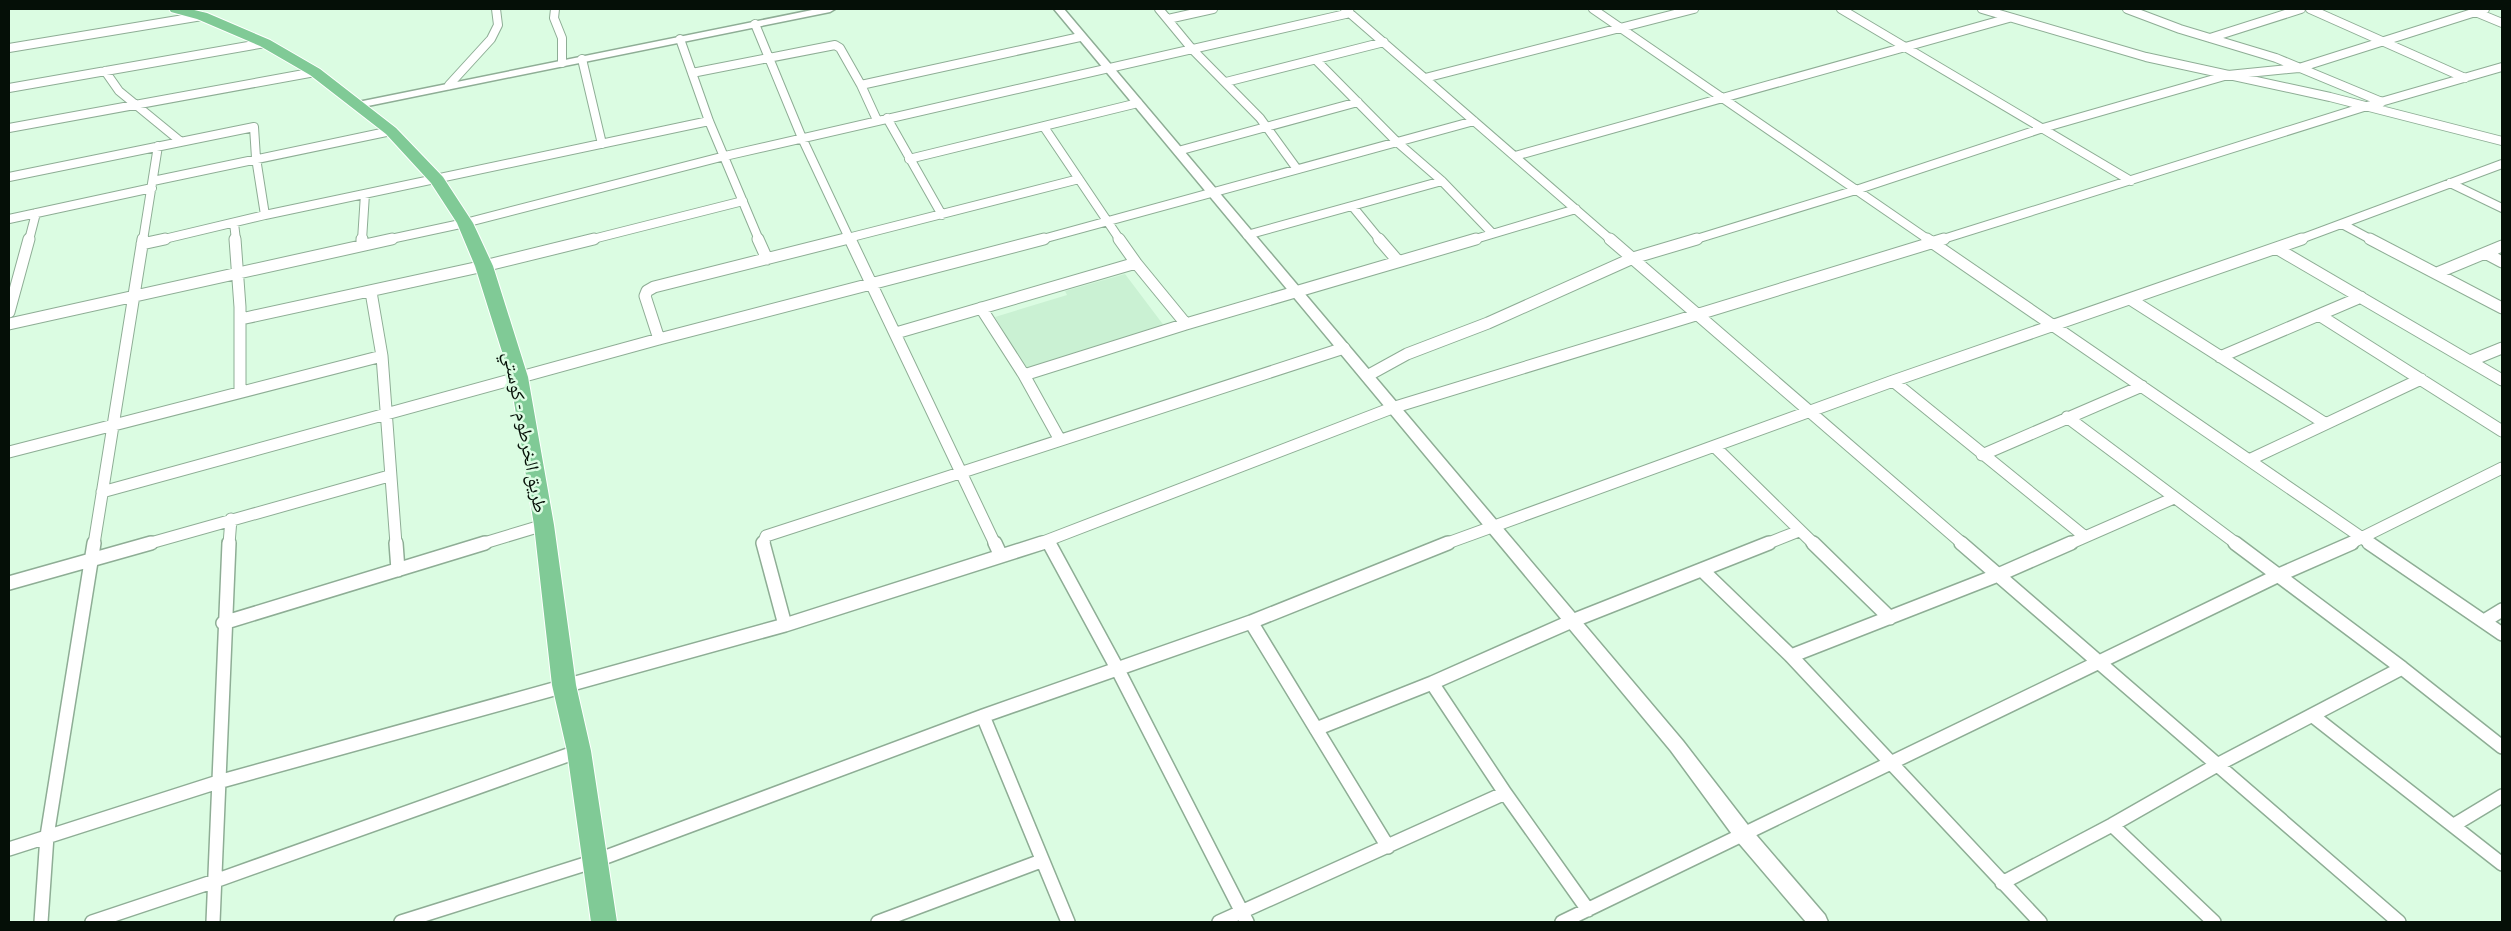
<svg xmlns="http://www.w3.org/2000/svg" width="2511" height="931" viewBox="0 0 2511 931" font-family="'PT Sans Narrow','Noto Naskh Arabic',sans-serif">
<style>
.built{fill:#caf1d3}
.lines{fill:none;stroke-linecap:round;stroke-linejoin:round}
.minor-far2-casing{stroke:#8ead95;stroke-width:10}
.minor-far1-casing{stroke:#8ead95;stroke-width:13}
.minor-casing{stroke:#8ead95;stroke-width:16}
.tertiary-casing{stroke:#8ead95;stroke-width:3}
.trunk-casing{stroke:#fff;stroke-width:2}
.minor-far2{stroke:#fff;stroke-width:8}
.minor-far1{stroke:#fff;stroke-width:11}
.minor{stroke:#fff;stroke-width:13}
.tertiary{fill:#fff;fill-rule:evenodd}
.trunk{fill:#80ca96;fill-rule:evenodd}
.labels{text-anchor:middle;dominant-baseline:central;stroke-width:5;stroke-linejoin:round;paint-order:stroke}
.street-label{font-size:19px;fill:#050f07;stroke:#dbfce2}
</style>
<rect width="100%" height="100%" fill="#dbfce2"/>
<path class="built" d="M1125,274L1165,327L1026,369L995,317L1067,295L1065,291Z"/>
<g class="lines">
<defs>
<path id="minor-far2" d="M555,9L554,18L562,38V63
M1159,9L1192,49L1260,118L1297,169
M1345,9L1611,240
M1593,9L1929,240
M1841,9L2131,181
M1982,9L2146,57L2330,97L2502,141
M2127,9L2180,29L2276,58L2382,102
M2310,9L2465,78
M2473,11L2502,23
M1168,19L1213,9
M755,24L802,138L850,240
M2210,38L2301,9
M680,39L709,121L759,240
M9,48L202,16
M582,59L602,144
M1316,60L1397,142L1442,181L1492,233
M105,71L119,91L180,141
M692,73L835,45L840,48L861,85L877,120
M1425,78L1694,9
M1226,82L1384,42
M449,85L491,39L498,25L496,9
M861,85L1080,37
M9,88L265,43
M887,118L942,215
M1044,127L1120,240
M9,128L315,72
M1178,151L1358,102
M1515,156L2009,18
M909,159L1138,103
M9,177L254,127L256,158L265,215
M153,181L391,131
M2450,183L2502,208
M1353,207L1380,240
M9,219L152,188
M234,223L236,240
M2342,224L2372,240
M1247,235L1442,181
M29,240L36,213
M143,240L158,146
M160,240L265,215L709,121
M362,240L365,194
M386,240L465,223L725,156L1350,13
M589,240L743,201
M840,240L1079,179
M1039,240L1474,121
M1472,240L1576,209
M1693,240L1856,190L2043,128L2228,75L2299,68L2485,9
M1940,240L2367,106L2502,67
M2298,240L2502,164"/>
<path id="minor-far1" d="M235,239L240,307V392
M758,239L767,259
M850,239L995,544
M1119,239L1136,263L1186,324
M1379,239L1397,260
M1610,239L1963,544
M1927,239L2371,544
M2370,239L2502,308
M142,244L165,239
M362,245V239
M2276,248L2502,380
M2485,253L2502,262
M2437,273L2502,246
M371,292L382,356L396,544
M2130,299L2326,424
M981,308L1024,375L1060,440
M9,312L29,239
M2319,315L2502,431
M241,319L484,266L594,239
M9,324L392,239
M896,333L1136,263
M659,339L645,296L647,291L654,287L845,239
M2220,357L2361,297
M2470,361L2502,348
M1024,375L1186,324L1476,239
M1367,376L1407,354L1488,323L1633,258L1697,239
M1893,381L2084,536
M2067,417L2237,544
M1715,447L1814,544
M9,452L382,356
M1982,455L2142,386
M2249,460L2421,379
M102,492L659,339L1044,239
M1048,541L1050,544
M94,544L143,239
M147,544L389,476
M229,544L231,519
M481,544L544,525
M763,544L766,536L1344,348
M1038,544L1392,408L1944,239
M1445,544L1893,381L2302,239
M1766,544L1799,531
M2069,544L2174,498
M2349,544L2502,468"/>
<path id="minor" d="M396,543L398,570
M763,543L785,625
M995,543L1001,556
M1049,543L1118,670L1247,922
M1813,543L1890,618
M1961,543L2399,922
M2235,543L2402,668L2502,747
M2369,543L2502,634
M1702,570L1791,656L2040,922
M9,583L151,543
M2484,621L2502,610
M1251,622L1388,847
M223,623L485,543
M1791,656L1998,575L2071,543
M1432,683L1505,793
M983,716L1068,922
M2313,716L2502,864
M1316,729L1432,683L1572,621L1769,543
M2112,825L2214,922
M2454,825L2502,796
M9,849L218,782L785,625L1042,543
M2002,883L2112,825L2217,765L2402,668
M41,922L47,836L94,543
M92,922L215,881L579,751
M213,922L229,543
M401,922L595,861L983,716L1251,622L1448,543
M878,922L1041,861
M1219,922L1505,793L1588,910
M1562,922L2279,575L2352,543"/>
<path id="tertiary" d="M817,9H835L830,12L358,108L353,105L358,102Z
M1054,9H1064L1683,741L1751,829L1825,915L1828,922H1806L1737,841L1671,751Z"/>
<path id="trunk" d="M169,9H190L207,13L270,40L320,69L396,128L443,177L473,223L493,266L528,377L554,525L576,685L591,751L617,922H591L567,751L552,685L534,525L510,377L475,266L457,223L431,183L386,134L310,75L260,46L197,19L171,12Z"/>
</defs>
<use href="#minor-far2" class="minor-far2-casing"/>
<use href="#minor-far1" class="minor-far1-casing"/>
<use href="#minor" class="minor-casing"/>
<use href="#tertiary" class="tertiary-casing"/>
<use href="#trunk" class="trunk-casing"/>
<use href="#minor-far2" class="minor-far2"/>
<use href="#minor-far1" class="minor-far1"/>
<use href="#minor" class="minor"/>
<use href="#tertiary" class="tertiary"/>
<use href="#trunk" class="trunk"/>
</g>
<g class="labels">
<g class="street-label">
<text transform="translate(526 432) rotate(79)">طريق الخرطوم - كوستي</text>
</g>
</g>
<rect width="2511" height="931" fill="none" stroke="#050f07" stroke-width="20"/>
</svg>
